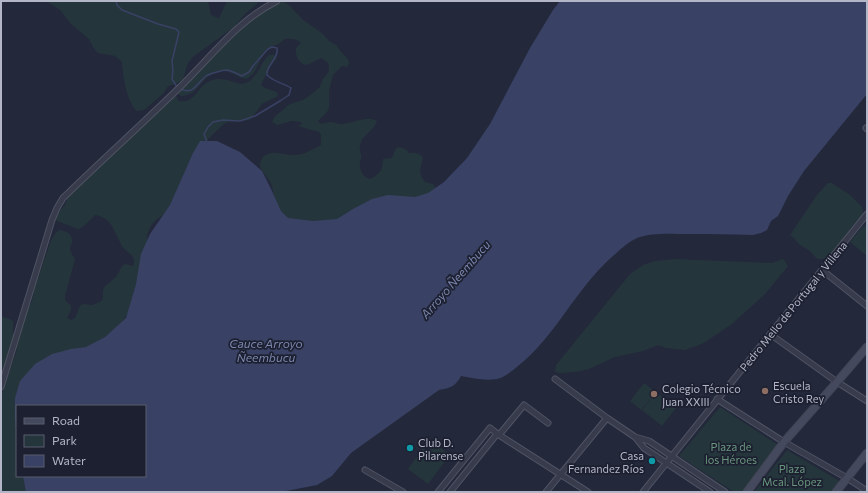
<svg xmlns="http://www.w3.org/2000/svg" width="868" height="493" viewBox="0 0 868 493" font-family="Commissioner,sans-serif">
<style>
.green{fill:#25353c}
.water{fill:#394164}
.lines{fill:none;stroke-linecap:round;stroke-linejoin:round}
.stream{stroke:#394164;stroke-width:1.5}
.street-casing{stroke:#4f5363;stroke-width:7}
.secondary-casing{stroke:#404454;stroke-width:9}
.street{stroke:#373b4b;stroke-width:5}
.secondary{stroke:#45495e;stroke-width:7}
.education-dot{fill:#8d6e63;stroke:#1c2030;stroke-width:1.5}
.culture-dot{fill:#0f9aa8;stroke:#1c2030;stroke-width:1.5}
.labels{text-anchor:middle;dominant-baseline:central;stroke-width:3.5;stroke-linejoin:round;paint-order:stroke}
.street-label{font-size:11px;fill:#b3b6c7;stroke:#1c2030}
.poi-label{font-size:11px;fill:#b3b6c7;stroke:#1c2030;text-anchor:start}
.park-label{font-size:11px;fill:#6a977e;stroke:#1c2030}
.water-label{font-size:12px;font-style:italic;fill:#7b86ae;stroke:#1c2030}
</style>
<rect width="100%" height="100%" fill="#23283b"/>
<path class="green" d="M46,1H208L211,15L219,18L227,1H259L258,3L245,14L234,27L193,57L188,63L183,79L176,84L168,86L164,93L144,110L136,111C126,98 123,78 122,62L115,56L98,53L93,47L89,39L71,24L60,10Z
M272,1H283L290,6L302,19L323,34L329,41L336,45L342,53L348,59L349,63L347,67L342,66L333,75L329,91V108L327,112L318,121L321,124C324,123 328,122 331,122C335,122 338,125 343,124C355,123 366,115 377,121C375,129 366,133 362,140C357,151 362,151 361,159C361,160 360,161 360,162C359,169 362,177 370,179C381,174 382,170 383,159L392,158L395,150L398,147C404,148 406,149 409,153C415,153 419,152 423,158C421,169 417,172 425,182L433,184L435,187L436,191L343,225L285,220C282,213 276,206 274,198C273,193 273,188 271,183C268,177 261,172 260,165C260,162 261,160 263,157C272,148 285,156 295,155C304,155 313,149 321,145V135L319,132L308,129L298,126L302,124L301,122L292,121L277,125L272,122L275,116L284,109L288,105L305,99L319,88L323,79L329,71V65L326,61L321,58L307,65C299,64 295,56 296,48L301,43C298,39 291,38 285,39C283,40 281,43 278,44C274,46 270,46 267,49C259,57 258,73 248,78C242,81 232,70 222,71C201,73 200,96 181,96L176,92L215,52Z
M269,55H274L277,58L269,68L261,85L265,88L277,92L278,96L262,104L250,120L228,122L224,124L209,138L204,146L196,164L166,213L156,220L150,227L147,235V244L128,313L121,324L17,406V476H39L40,492H1V397L16,353L21,326L28,309L32,301L34,290L51,240L56,233L59,230C65,231 72,233 72,240C73,243 70,246 70,250C71,253 73,256 75,259L65,296V300L71,306V310L67,318L71,320L75,318L80,306L83,304L92,305L100,302L103,299V290L105,286L116,277L122,266L125,264L133,266C137,254 127,254 122,246C115,234 112,217 95,215L86,224L79,229L75,228L55,220C56,212 60,211 65,205C66,203 66,201 67,198L174,95L177,97L178,101C196,104 196,87 210,81C224,74 239,87 246,83C259,77 260,62 269,55Z
M828,183H832L850,195L862,207L863,211L862,216L853,225L839,245L827,258L823,259H819L816,258L810,251L799,244L794,238L790,235L817,195Z
M864,225L867,228V256L850,242Z
M674,259L772,263L783,259L788,266L765,294L732,324L704,343L685,350L666,348L658,345L643,351L615,357L589,369L576,372L560,373L555,372L556,365L630,274L643,265L655,261Z
M1,316C5,318 9,318 13,321V338L1,374Z
M644,383L656,392L641,410L630,401Z
M656,392L676,408L662,426L642,410Z
M720,407L781,447L745,492H734L679,456Z
M434,443L450,455L428,484L408,469L423,448L428,452Z
M787,450L841,482L833,492H754Z"/>
<path class="water" d="M560,1H867V94L804,171L788,196L778,216L771,221L767,230L761,233L753,235C731,234 710,234 689,234C673,234 653,232 637,238C628,242 621,249 613,256C576,288 556,336 518,366C512,371 505,377 497,379C485,381 473,378 461,376C455,387 450,388 439,390L351,453L332,476L317,485L281,492H26L23,476H145V406H17V441L15,418V398L20,381L35,364L52,354L71,349L86,347L105,337L126,318L136,284L141,254L150,234L170,205L193,153L200,141H217L240,152L262,171L271,189L281,211L288,218L313,221L337,219L353,209L372,199L388,195L415,197L428,193L444,182L467,158L490,124L530,48L553,10Z"/>
<g class="lines">
<path class="stream" d="M116,1L117,5L122,10L158,24L176,29L179,32L172,61L173,71L172,79L177,87
M180,89C194,95 196,84 206,76C209,74 223,70 227,70C232,71 238,74 242,76L249,72L253,66L268,49L272,47L277,48C279,59 266,65 267,75C274,82 283,83 291,88L289,95L280,101L255,116L240,121L223,120L213,122L208,127L204,134L207,142"/>
<defs>
<path id="street" d="M866,128L867,129
M822,270L867,306
M770,334L837,382L867,401
M555,379L607,418L635,437L649,441L725,492
M1,387L52,220L57,208L63,198C102,160 141,125 180,87C211,57 238,20 277,1
M717,399L784,442L847,478L867,491
M499,435L524,405L548,423
M636,438L644,448L710,492
M365,470L403,492
M438,492L490,428L499,435L588,492
M450,492L497,434
M546,492L607,418
M643,492L867,214"/>
<path id="secondary" d="M747,492L784,442L837,382L867,347
M836,492L867,453"/>
</defs>
<use href="#street" class="street-casing"/>
<use href="#secondary" class="secondary-casing"/>
<use href="#street" class="street"/>
<use href="#secondary" class="secondary"/>
</g>
<g class="education-dot">
<circle cx="765" cy="391" r="4"/>
<circle cx="654" cy="394" r="4"/>
</g>
<g class="culture-dot">
<circle cx="410" cy="448" r="4"/>
<circle cx="652" cy="461" r="4"/>
</g>
<g class="labels">
<g class="street-label">
<text transform="translate(793 306) rotate(-51)">Pedro Mello de Portugal y Villena</text>
</g>
<g class="poi-label">
<text x="773" y="385">Escuela<tspan x="773" dy="13">Cristo Rey</tspan></text>
<text x="662" y="388">Colegio Técnico<tspan x="662" dy="13">Juan XXIII</tspan></text>
<text x="418" y="442">Club D.<tspan x="418" dy="13">Pilarense</tspan></text>
<text x="644" y="455" text-anchor="end">Casa<tspan x="644" dy="13">Fernandez Ríos</tspan></text>
</g>
<g class="park-label">
<text x="731" y="446">Plaza de<tspan x="731" dy="13">los Héroes</tspan></text>
<text x="792" y="468">Plaza<tspan x="792" dy="13">Mcal. López</tspan></text>
</g>
<g class="water-label">
<text transform="translate(455 279) rotate(-49)">Arroyo Ñeembucu</text>
<text x="266" y="343">Cauce Arroyo<tspan x="266" dy="14">Ñeembucu</tspan></text>
</g>
</g>
<rect width="868" height="493" fill="none" stroke="#b3b6c7" stroke-width="4"/>
<rect x="16" y="405" width="130" height="72" fill="#1c2030" stroke="#585c6c"/>
<rect x="24" y="418" width="20" height="6" fill="#45495e" stroke="#585c6c"/>
<text x="52" y="425" font-size="12" fill="#b3b6c7">Road</text>
<rect x="24" y="435" width="20" height="12" fill="#25353c" stroke="#585c6c"/>
<text x="52" y="445" font-size="12" fill="#b3b6c7">Park</text>
<rect x="24" y="455" width="20" height="12" fill="#394164" stroke="#585c6c"/>
<text x="52" y="465" font-size="12" fill="#b3b6c7">Water</text>
</svg>
